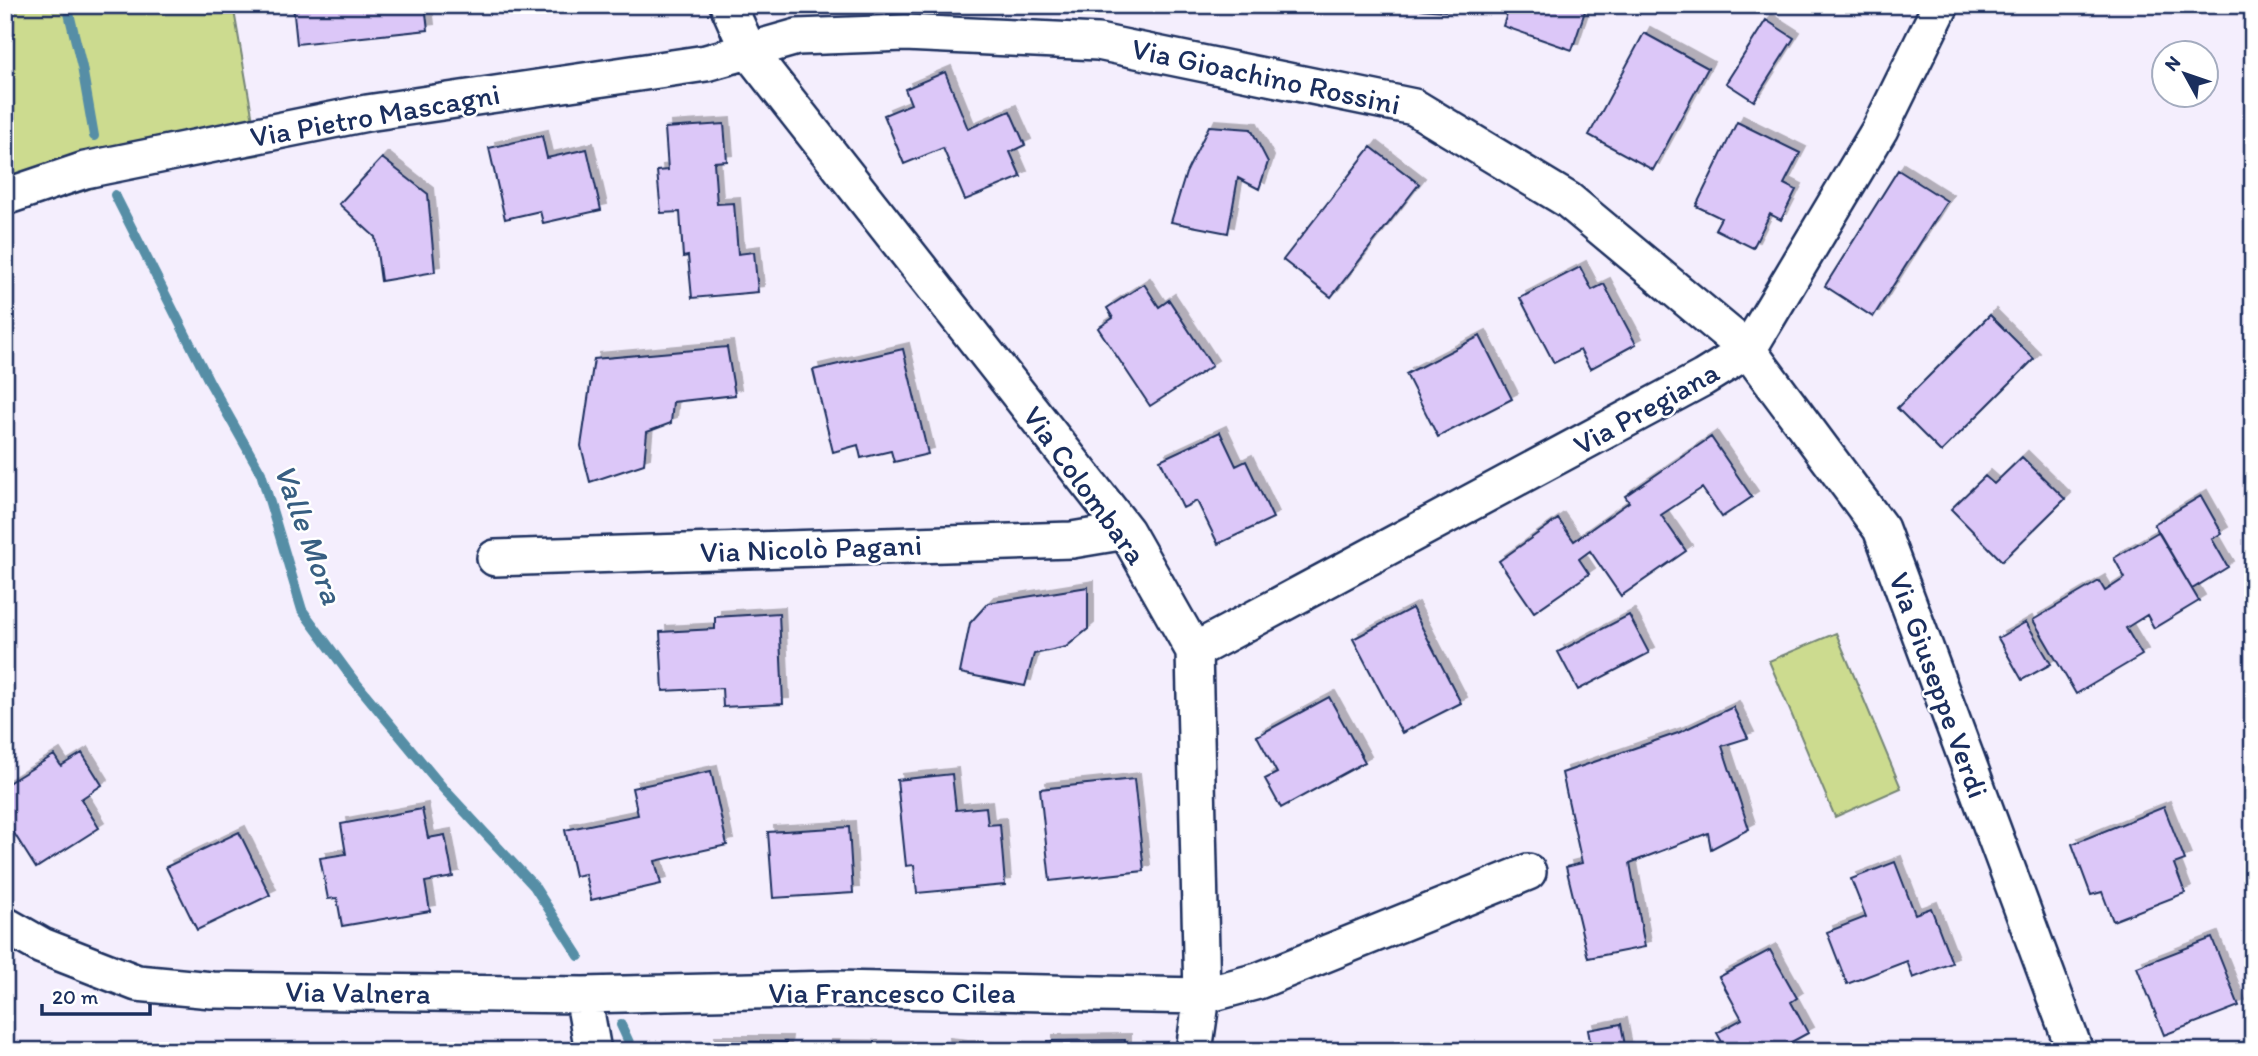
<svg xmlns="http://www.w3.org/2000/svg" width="2258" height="1056" viewBox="0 0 2258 1056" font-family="Itim,sans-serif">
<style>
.green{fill:#ccdb8f;stroke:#748576;stroke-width:2}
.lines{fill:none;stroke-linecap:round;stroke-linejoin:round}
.stream{stroke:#568ea6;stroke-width:10}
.building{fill:#dcc7f8;stroke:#1b2f5e;stroke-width:2;filter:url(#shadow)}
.minor-casing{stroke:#1b2f5e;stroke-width:40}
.minor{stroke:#fff;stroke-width:35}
.labels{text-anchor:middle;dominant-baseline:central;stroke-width:5;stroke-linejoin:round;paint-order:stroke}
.street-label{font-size:30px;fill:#1b2f5e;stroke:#fff}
.water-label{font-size:32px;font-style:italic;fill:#385f82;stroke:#fff}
</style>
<defs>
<filter id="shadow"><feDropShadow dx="6" dy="-6" stdDeviation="0" flood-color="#0004"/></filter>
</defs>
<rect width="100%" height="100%" fill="#f4eefd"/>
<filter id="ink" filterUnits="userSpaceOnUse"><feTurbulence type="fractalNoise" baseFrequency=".0143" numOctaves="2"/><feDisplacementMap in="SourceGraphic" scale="14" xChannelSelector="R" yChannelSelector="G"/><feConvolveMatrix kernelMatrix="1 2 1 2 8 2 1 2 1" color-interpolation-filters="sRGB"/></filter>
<g filter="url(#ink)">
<path class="green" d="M5,5H233L259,155L133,175L5,216Z
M1836,633L1901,788L1835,817L1769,661Z"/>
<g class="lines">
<path class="stream" d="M67,5L82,67L94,136
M115,195L210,383L261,473L302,610L352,678L443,788L534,886L579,956
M621,1025L633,1051"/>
</g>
<path class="building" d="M293,5H425L428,30L297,44Z
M1391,5H1458V12L1391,7Z
M1510,5H1587L1572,50L1503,26Z
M1766,20L1794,38L1754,101L1726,83Z
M1644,33L1708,68L1653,170L1589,135Z
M945,72L968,129L1010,111L1025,145L1010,152L1021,177L965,200L943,148L904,164L884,115L911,104L905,89Z
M1737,122L1800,153L1784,184L1796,190L1781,220L1770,214L1753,248L1715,229L1721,218L1696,206Z
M724,124L727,161L714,162L717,204L734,203L738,254L754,252L758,292L692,298L688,256L683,257L680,212L661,213L657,171L668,170L665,128Z
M1209,126L1251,129L1268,162L1259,189L1238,178L1228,233L1171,222L1186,173Z
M542,136L547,158L587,149L601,210L543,223L540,211L505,219L489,148Z
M1371,147L1419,184L1331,297L1283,260Z
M382,158L428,194L435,272L381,281L375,237L339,204Z
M1898,170L1947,201L1873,317L1825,286Z
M1580,267L1592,290L1604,284L1636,344L1590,369L1580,350L1554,363L1520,298Z
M1144,284L1159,307L1169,300L1212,366L1150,406L1098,328L1113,318L1107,308Z
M1990,315L2034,359L1941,452L1897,408Z
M1480,336L1512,399L1438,437L1406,374Z
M727,347L735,395L673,402L671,423L647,432L644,464L590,482L581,446L594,359Z
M903,349L928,454L894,462L891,451L861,458L858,445L833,452L813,370Z
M1220,432L1236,466L1246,461L1273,518L1218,544L1197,501L1183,508L1160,460Z
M1711,437L1752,497L1722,517L1702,488L1661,515L1686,551L1621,596L1590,551L1579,559L1589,574L1534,612L1499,561L1558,519L1574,541L1629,502L1625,496Z
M2022,457L2065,499L2002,561L1951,509L1985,476L1994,484Z
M2201,496L2222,533L2212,539L2228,567L2192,589L2154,524Z
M2158,532L2199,601L2154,628L2147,615L2126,628L2142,655L2076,694L2033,620L2099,581L2105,591L2125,578L2114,558Z
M1088,587V629L1066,647L1034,654L1025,686L960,673L970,623L988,603Z
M1412,608L1461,703L1402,733L1353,639Z
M779,613L783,704L723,707L722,688L663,691L660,632L715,629V617Z
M1629,615L1649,653L1578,690L1558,652Z
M2026,622L2051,664L2022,680L1998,638Z
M1329,697L1365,762L1281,808L1265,779L1277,773L1257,736Z
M1733,707L1748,738L1722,746L1749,829L1711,849L1708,833L1630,863L1645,947L1588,958L1566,867L1582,863L1562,773L1678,733Z
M82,753L102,785L81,799L99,828L36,868L5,819V785L54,755L61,766Z
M711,771L727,845L655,861L661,884L591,900L585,874L575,876L565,830L638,815L632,788Z
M952,774L956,810L986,807L988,825L1000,824L1005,885L917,893L914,865L906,866L897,780Z
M1134,779L1144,871L1050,881L1040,789Z
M2164,807L2185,860L2174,864L2185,893L2113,921L2102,892L2091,895L2072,844Z
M422,809L428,838L445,835L453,877L425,882L430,911L342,926L337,898L328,899L320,858L346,854L341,824Z
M849,827L853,893L773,898L768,832Z
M239,832L270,895L197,930L166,867Z
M1895,862L1915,914L1931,908L1952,963L1913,978L1907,961L1847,984L1827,932L1866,917L1851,879Z
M2212,938L2239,1006L2164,1035L2137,967Z
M1770,950L1797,998L1791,1002L1808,1033L1775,1051H1727L1717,1033L1742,1019L1719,977Z
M1621,1024L1626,1051H1578L1577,1048L1591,1046L1588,1030Z
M1125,1040V1051H1047V1041Z
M709,1042H786L785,1051H709Z
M944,1044L1008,1051H945Z
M826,1046L905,1047V1051H826Z"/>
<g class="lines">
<defs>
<path id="minor" d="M728,5L748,50L1126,531L1194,651L1202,996L1194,1051
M5,197L85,170L367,113L706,63L797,37L905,33L1098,42L1414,107L1568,200L1748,350L1881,529L2075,1051
M495,558L1072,540L1126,531
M1194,651L1703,378L1748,350L1880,129L1941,5
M5,925L42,946L137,983L212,990L583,995L593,1051
M583,995L834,989L1202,996L1258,981L1528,872"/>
</defs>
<use href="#minor" class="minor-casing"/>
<use href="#minor" class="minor"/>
</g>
</g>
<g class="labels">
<g class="street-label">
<text transform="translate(1266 76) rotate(12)">Via Gioachino Rossini</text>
<text transform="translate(375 115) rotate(-10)">Via Pietro Mascagni</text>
<text transform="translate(1646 408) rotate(-29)">Via Pregiana</text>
<text transform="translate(1085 485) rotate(54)">Via Colombara</text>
<text transform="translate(811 548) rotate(-2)">Via Nicolò Pagani</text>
<text transform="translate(1939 685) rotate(70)">Via Giuseppe Verdi</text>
<text transform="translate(358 992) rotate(1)">Via Valnera</text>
<text x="892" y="992">Via Francesco Cilea</text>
</g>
<g class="water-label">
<text transform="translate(309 534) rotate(70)">Valle Mora</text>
</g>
</g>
<rect width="2258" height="1056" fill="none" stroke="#fff" stroke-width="28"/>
<rect x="14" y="14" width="2230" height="1028" fill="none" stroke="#1b2f5e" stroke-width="2.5" filter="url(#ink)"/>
<g transform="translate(2185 74) rotate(310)"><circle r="33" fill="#ffffff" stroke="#a4acbf" stroke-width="2"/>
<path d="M0-5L12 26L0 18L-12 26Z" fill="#1b2f5e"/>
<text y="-10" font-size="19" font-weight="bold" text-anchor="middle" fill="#1b2f5e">N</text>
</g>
<path d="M42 1004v10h108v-10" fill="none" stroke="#1b2f5e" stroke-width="3.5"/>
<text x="52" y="1004" font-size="21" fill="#1b2f5e" stroke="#ffffff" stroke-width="5" paint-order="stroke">20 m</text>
</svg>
